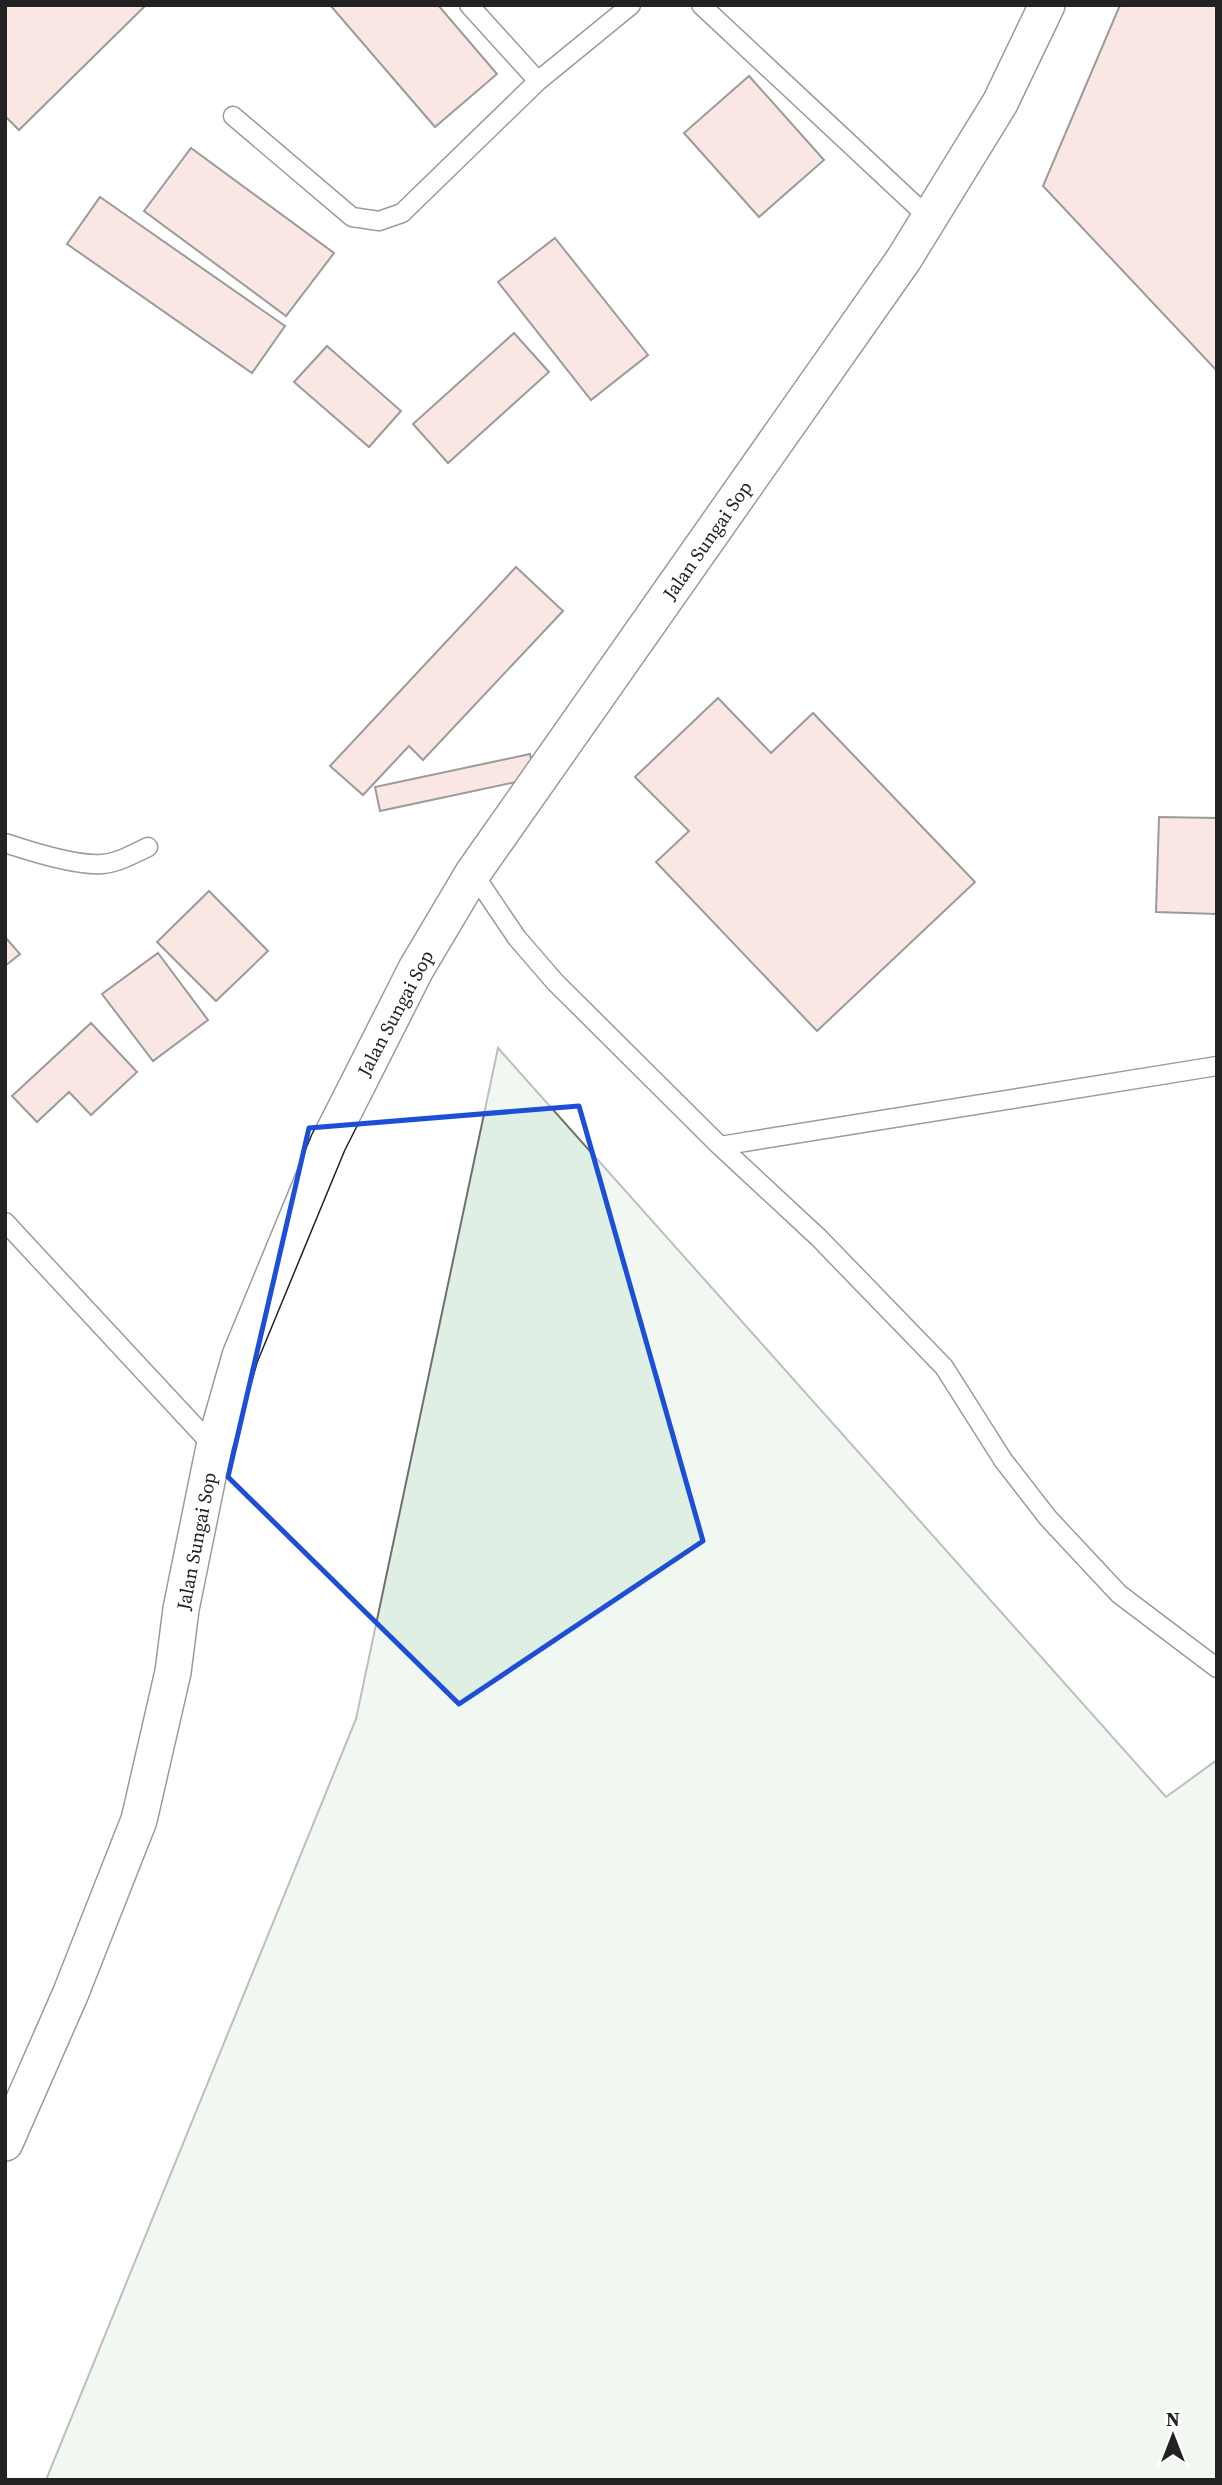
<svg xmlns="http://www.w3.org/2000/svg" width="1222" height="2485" viewBox="0 0 1222 2485" font-family="'Source Serif 4',serif">
<style>
.green{fill:#e0efe3;stroke:#6f6f6f;stroke-width:2}
.building{fill:#f3c9c0;stroke:#222;stroke-width:2}
.lines{fill:none;stroke-linecap:round;stroke-linejoin:round}
.lane-casing{stroke:#222;stroke-width:21}
.street-casing{stroke:#222;stroke-width:38}
.lane{stroke:#fff;stroke-width:18}
.street{stroke:#fff;stroke-width:35}
.marked{fill:none;stroke:#1d4ed8;stroke-width:5;stroke-linejoin:round}
.labels{text-anchor:middle;dominant-baseline:central;stroke-width:5;stroke-linejoin:round;paint-order:stroke}
.street-label{font-size:19px;fill:#222;stroke:#fff}
</style>
<rect width="100%" height="100%" fill="#fff"/>
<path class="green" d="M498,1048L1166,1797L1217,1760V2480H46L356,1719Z"/>
<path class="building" d="M5,5H146L19,130L5,116Z
M330,5H438L497,74L435,127Z
M1120,5H1217V371L1043,186Z
M749,76L824,160L759,217L684,133Z
M191,148L334,253L286,316L144,211Z
M100,197L285,326L252,373L67,244Z
M555,238L648,355L591,400L498,282Z
M514,333L549,372L448,463L413,424Z
M327,346L401,411L369,447L294,382Z
M516,567L563,611L423,760L409,746L363,795L330,766Z
M718,698L771,753L813,713L975,882L817,1031L656,862L689,831L635,777Z
M530,754L535,778L380,811L375,787Z
M1159,817L1217,818V914L1156,912Z
M209,891L268,951L216,1001L157,942Z
M5,937L20,954L5,966Z
M158,953L208,1020L153,1061L102,994Z
M91,1023L137,1072L91,1115L69,1092L37,1122L12,1096Z"/>
<g class="lines">
<defs>
<path id="lane" d="M469,5L538,81L631,5
M701,5L929,218
M233,116L352,217L379,221L402,213L538,81
M5,843C29,851 77,866 102,864C118,863 133,854 148,847
M473,873L517,938L555,982L720,1146L819,1238L944,1367L1003,1460L1048,1518L1119,1594L1217,1668
M720,1146L1217,1066
M5,1222L214,1447"/>
<path id="street" d="M5,2143L70,1995L139,1820L173,1672L181,1609L214,1447L240,1356L328,1143L416,969L473,873L904,259L1000,103L1047,5"/>
</defs>
<use href="#lane" class="lane-casing"/>
<use href="#street" class="street-casing"/>
<use href="#lane" class="lane"/>
<use href="#street" class="street"/>
</g>
<path d="M0 0H1222V2485H0ZM579,1106L703,1541L459,1704L228,1477L309,1128Z" fill="#fff" fill-opacity=".55" fill-rule="evenodd"/>
<path class="marked" d="M579,1106L703,1541L459,1704L228,1477L309,1128Z"/>
<g class="labels">
<g class="street-label">
<text transform="translate(707 540) rotate(-55)">Jalan Sungai Sop</text>
<text transform="translate(395 1013) rotate(-62)">Jalan Sungai Sop</text>
<text transform="translate(196 1541) rotate(-79)">Jalan Sungai Sop</text>
</g>
</g>
<rect width="1222" height="2485" fill="none" stroke="#222222" stroke-width="14"/>
<g transform="translate(1173 2436)" stroke="#ffffff" stroke-width="5" paint-order="stroke">
<path d="M0-5L12 26L0 18L-12 26Z" fill="#222222"/>
<text y="-10" font-size="19" font-weight="bold" text-anchor="middle" fill="#222222">N</text>
</g>
</svg>
